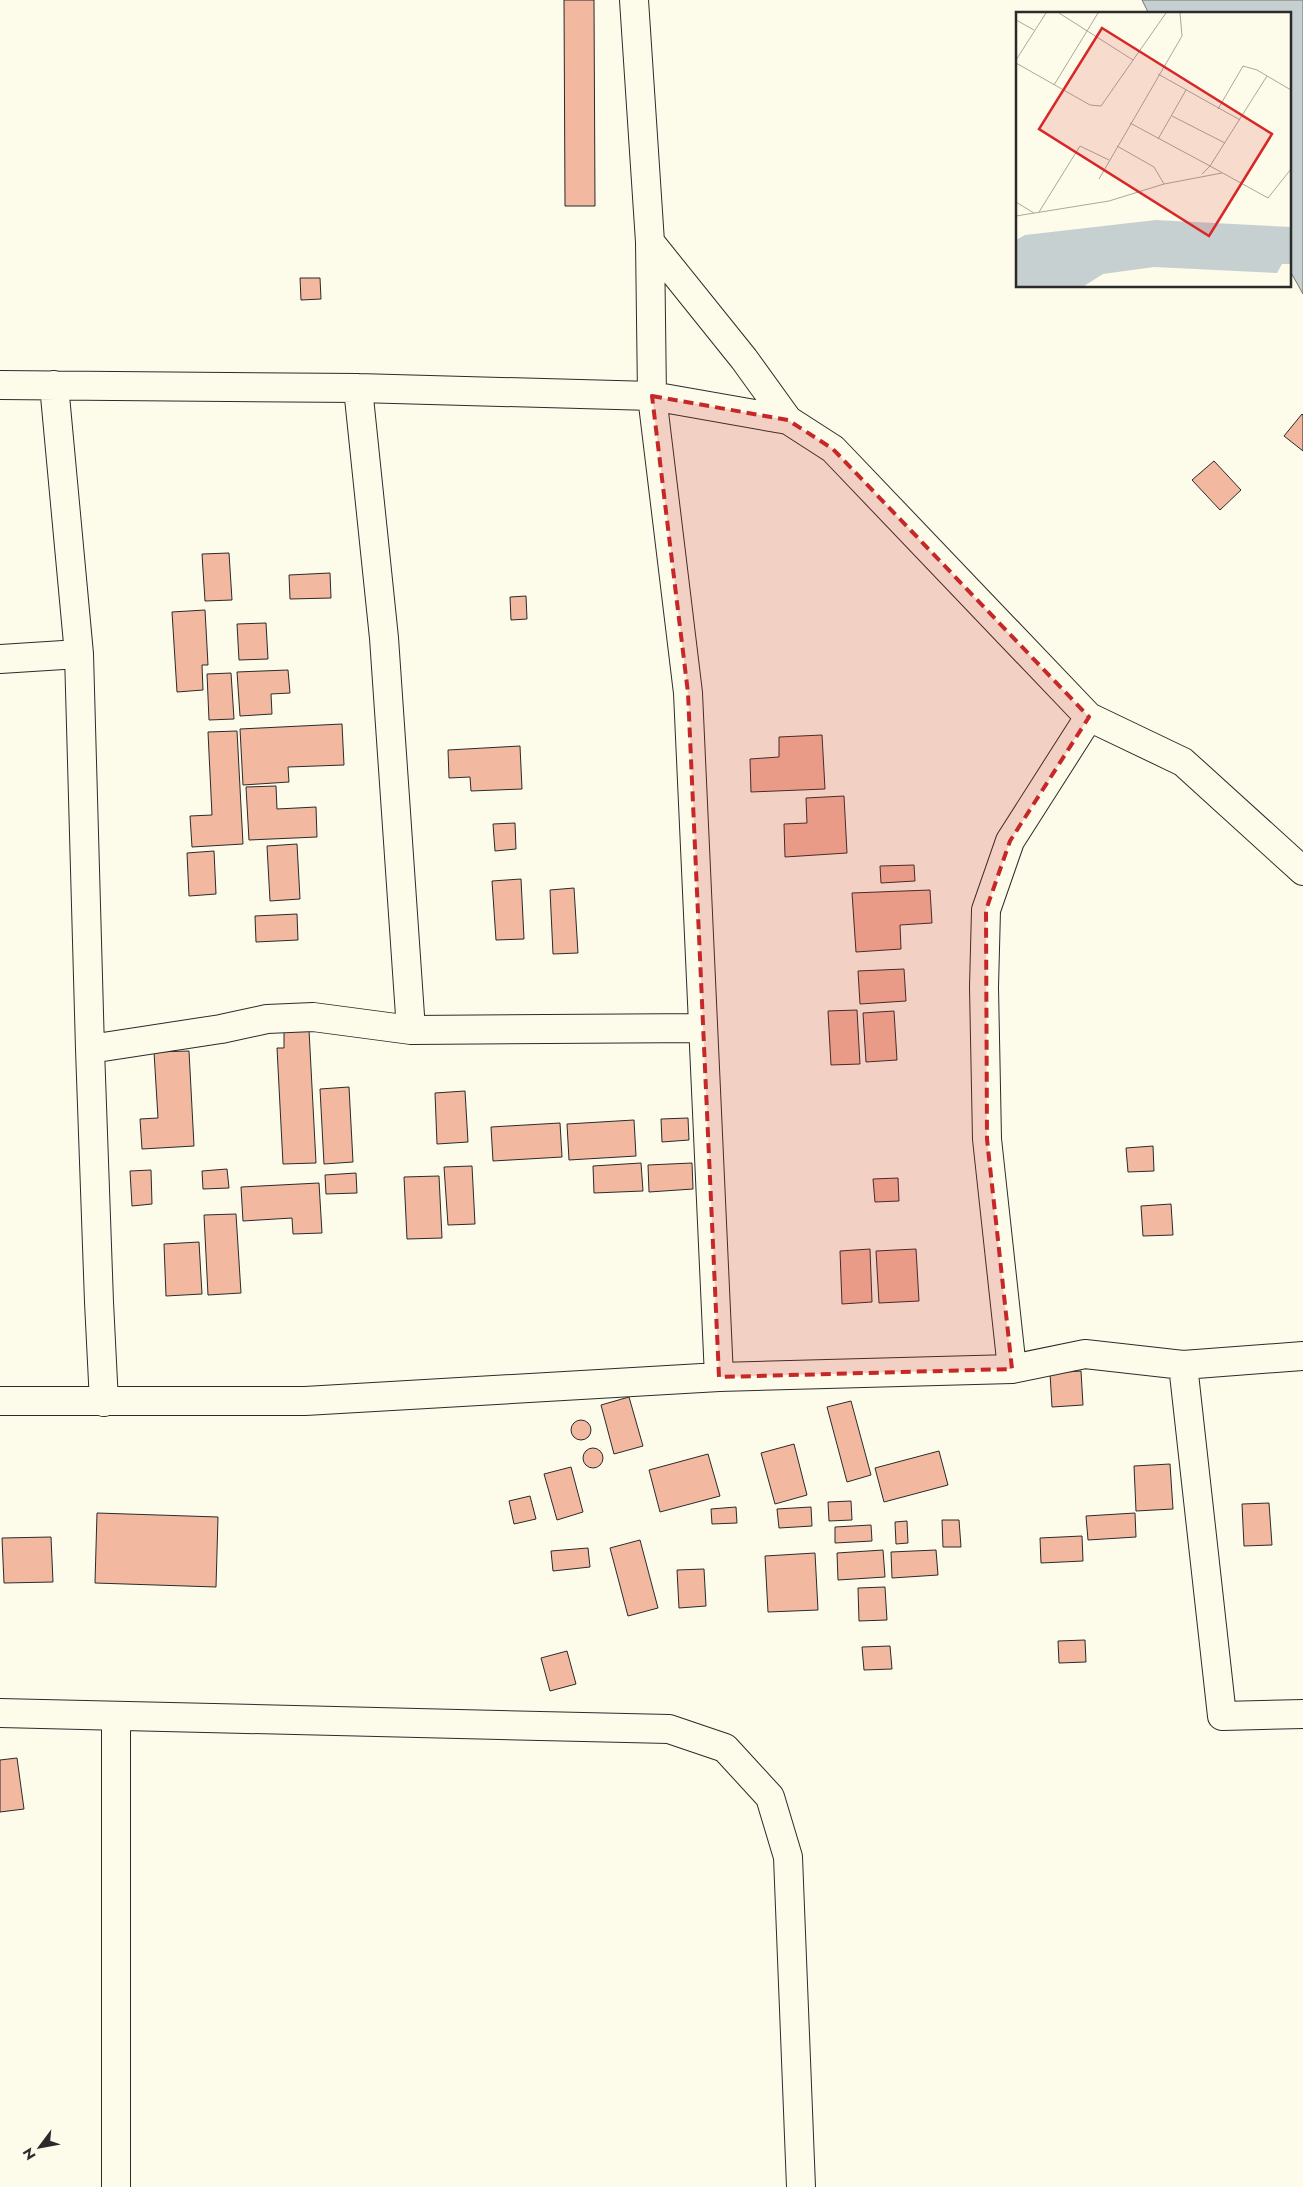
<svg xmlns="http://www.w3.org/2000/svg" width="1303" height="2187" viewBox="0 0 1303 2187" font-family="Jost,sans-serif">
<style>
.water{fill:#c7d0d0;stroke:#74746e}
.building{fill:#f2b8a0;stroke:#2b2b2b}
.lines{fill:none;stroke-linecap:round;stroke-linejoin:round}
.minor-casing{stroke:#2b2b2b;stroke-width:30}
.minor{stroke:#fdfbea;stroke-width:28}
.marked{fill:#c62828;fill-opacity:0.2;stroke:#c62828;stroke-width:4;stroke-dasharray:10 6;stroke-linejoin:round}
.inset-road{fill:none;stroke:#a9a89e;stroke-width:1}
.view{fill:#d62828;fill-opacity:0.15;stroke:#d62828;stroke-width:2.5}
.inset-edge{fill:none;stroke:#2b2b2b;stroke-width:2.5}
</style>
<rect width="100%" height="100%" fill="#fdfbea"/>
<path class="water" d="M1142,0H1303V294L1289,269V14H1149Z"/>
<path class="building" d="M564,0H594L595,206H565Z
M300,278H320L321,299L301,300Z
M1302,414L1303,415V451L1284,436Z
M1214,461L1241,490L1220,510L1192,480Z
M229,553L232,600L205,601L202,554Z
M330,573L331,598L290,599L289,575Z
M526,596L527,619L511,620L510,597Z
M205,610L208,665H202L203,690L177,692L172,612Z
M266,623L268,659L239,660L237,624Z
M288,670L290,693L271,694L272,714L240,716L237,672Z
M231,673L234,719L209,720L207,674Z
M342,724L344,765L288,767L289,782L243,785L240,729Z
M237,731L243,844L192,847L190,816L212,815L208,732Z
M822,735L825,789L751,792L750,759L779,757V737Z
M520,746L522,789L471,791L470,777L449,778L448,750Z
M276,786L277,809L316,807L317,837L249,840L246,787Z
M844,796L847,853L785,857L784,824L807,823L806,798Z
M515,823L516,849L495,851L493,824Z
M297,844L300,899L270,901L267,846Z
M214,851L216,894L189,896L187,853Z
M914,865L915,881L881,883L880,866Z
M521,879L524,939L496,940L492,881Z
M574,888L578,953L553,954L550,890Z
M930,890L932,923L900,925L901,949L856,952L852,893Z
M297,914L298,940L256,942L255,916Z
M904,969L906,1001L860,1004L858,971Z
M857,1010L860,1064L831,1065L828,1011Z
M894,1011L897,1060L866,1062L863,1013Z
M309,1030L316,1163L283,1164L277,1048H284V1032Z
M189,1051L194,1146L142,1149L140,1119L158,1118L154,1052Z
M349,1087L353,1162L324,1164L320,1089Z
M465,1091L468,1142L437,1144L435,1093Z
M688,1118L689,1140L662,1142L661,1119Z
M634,1120L636,1156L569,1160L567,1124Z
M560,1123L562,1157L493,1161L491,1127Z
M1153,1146L1154,1171L1128,1172L1126,1148Z
M641,1163L643,1191L594,1193L593,1166Z
M692,1163L693,1189L649,1192L648,1165Z
M472,1166L475,1224L448,1225L444,1167Z
M227,1169L229,1188L203,1189L202,1171Z
M151,1170L152,1204L132,1206L130,1171Z
M356,1173L357,1193L326,1194L325,1175Z
M439,1176L442,1238L407,1239L404,1177Z
M898,1178L899,1201L875,1202L873,1179Z
M319,1183L322,1233L293,1234L292,1218L243,1221L241,1187Z
M1171,1204L1173,1235L1143,1236L1141,1206Z
M236,1214L241,1293L208,1295L204,1215Z
M199,1242L202,1294L166,1296L164,1244Z
M870,1249L872,1302L842,1304L840,1251Z
M916,1249L919,1301L879,1303L876,1251Z
M1081,1371L1083,1405L1052,1407L1050,1373Z
M629,1397L643,1446L614,1454L601,1405Z
M851,1401L871,1475L847,1482L827,1407Z
M571 1430a10 10 0 1 1 20 0a10 10 0 1 1-20 0Z
M794,1444L807,1495L775,1504L761,1453Z
M583 1458a10 10 0 1 1 20 0a10 10 0 1 1-20 0Z
M939,1451L948,1485L884,1502L875,1468Z
M708,1454L720,1496L660,1512L649,1470Z
M1170,1464L1173,1509L1136,1511L1134,1466Z
M571,1467L583,1512L557,1520L544,1474Z
M530,1496L536,1519L514,1524L509,1501Z
M851,1501L852,1520L829,1521L828,1502Z
M1269,1503L1272,1545L1244,1546L1242,1504Z
M736,1507L737,1523L712,1524L711,1509Z
M811,1507L812,1526L779,1528L777,1509Z
M97,1513L218,1517L216,1587L95,1583Z
M1135,1513L1136,1537L1088,1540L1086,1516Z
M942,1520H959L961,1547H943Z
M907,1521L908,1543L896,1544L895,1522Z
M871,1525L872,1541L835,1543V1527Z
M1082,1536L1083,1561L1041,1563L1040,1538Z
M51,1537L53,1582L4,1583L2,1538Z
M640,1540L658,1608L628,1616L610,1548Z
M588,1548L590,1567L553,1571L551,1551Z
M883,1550L885,1577L838,1580L837,1553Z
M936,1550L938,1575L892,1578L891,1552Z
M815,1553L818,1610L768,1612L765,1556Z
M704,1569L706,1606L679,1608L677,1570Z
M885,1587L887,1620L859,1621L858,1588Z
M1085,1640L1086,1662L1059,1663L1058,1641Z
M890,1646L892,1669L864,1670L862,1647Z
M567,1651L576,1684L550,1691L541,1658Z
M17,1758L24,1809L0,1812V1760Z"/>
<g class="lines">
<defs>
<path id="minor" d="M634,0L650,242L652,396L788,420
M650,242L744,359L788,420L833,449L1089,717L1183,762L1303,871
M0,385L358,388L652,396L688,693L719,1377
M54,385L79,654L90,1049L99,1302L104,1402
M358,388L384,638L411,1030
M0,659L79,654
M90,1049L221,1029L267,1019L313,1017L411,1030L702,1028
M1183,1365L1222,1716L1303,1714
M1012,1369L987,1139L984,987L986,910L1010,841L1089,717
M0,1401H305L719,1377L1012,1369L1085,1354L1183,1365L1303,1356
M0,1713L669,1729L725,1748L770,1797L788,1857L801,2187
M116,2187V1716"/>
</defs>
<use href="#minor" class="minor-casing"/>
<use href="#minor" class="minor"/>
</g>
<path class="marked" d="M652,396L788,420L833,449L1089,717L1010,841L986,910L987,1139L1012,1369L719,1377L688,693Z"/>
<g transform="translate(1016 12)">
<rect width="275" height="275" fill="#fdfbea"/>
<path d="M140,208L275,215V252H266L261,261L138,255L87,262L68,274H0V228L9,223Z" fill="#c7d0d0"/>
<path class="inset-road" d="M43,1L117,48M0,8L18,18M0,48L30,1M0,51L74,93L85,94L150,1M142,62L224,108M38,73L82,1M202,97L227,54L241,58L275,78M156,104L209,131M114,111L194,154L251,64M142,127L170,78M101,134L138,155L148,172M186,162L194,154L252,186L275,157M83,167L166,24L164,1M0,190L18,201M23,200L64,134L93,148M0,204L93,189L148,172L206,161"/>
<path class="view" d="M86,16L256,122L193,224L23,117Z"/>
<rect width="275" height="275" class="inset-edge"/>
</g>
<g transform="translate(40 2147) rotate(238)" stroke="#fdfbea" stroke-width="4" paint-order="stroke">
<path d="M0-4L9 19L0 12L-9 19Z" fill="#2b2b2b"/>
<text y="-8" font-size="14" font-weight="bold" text-anchor="middle" fill="#2b2b2b">N</text>
</g>
</svg>
